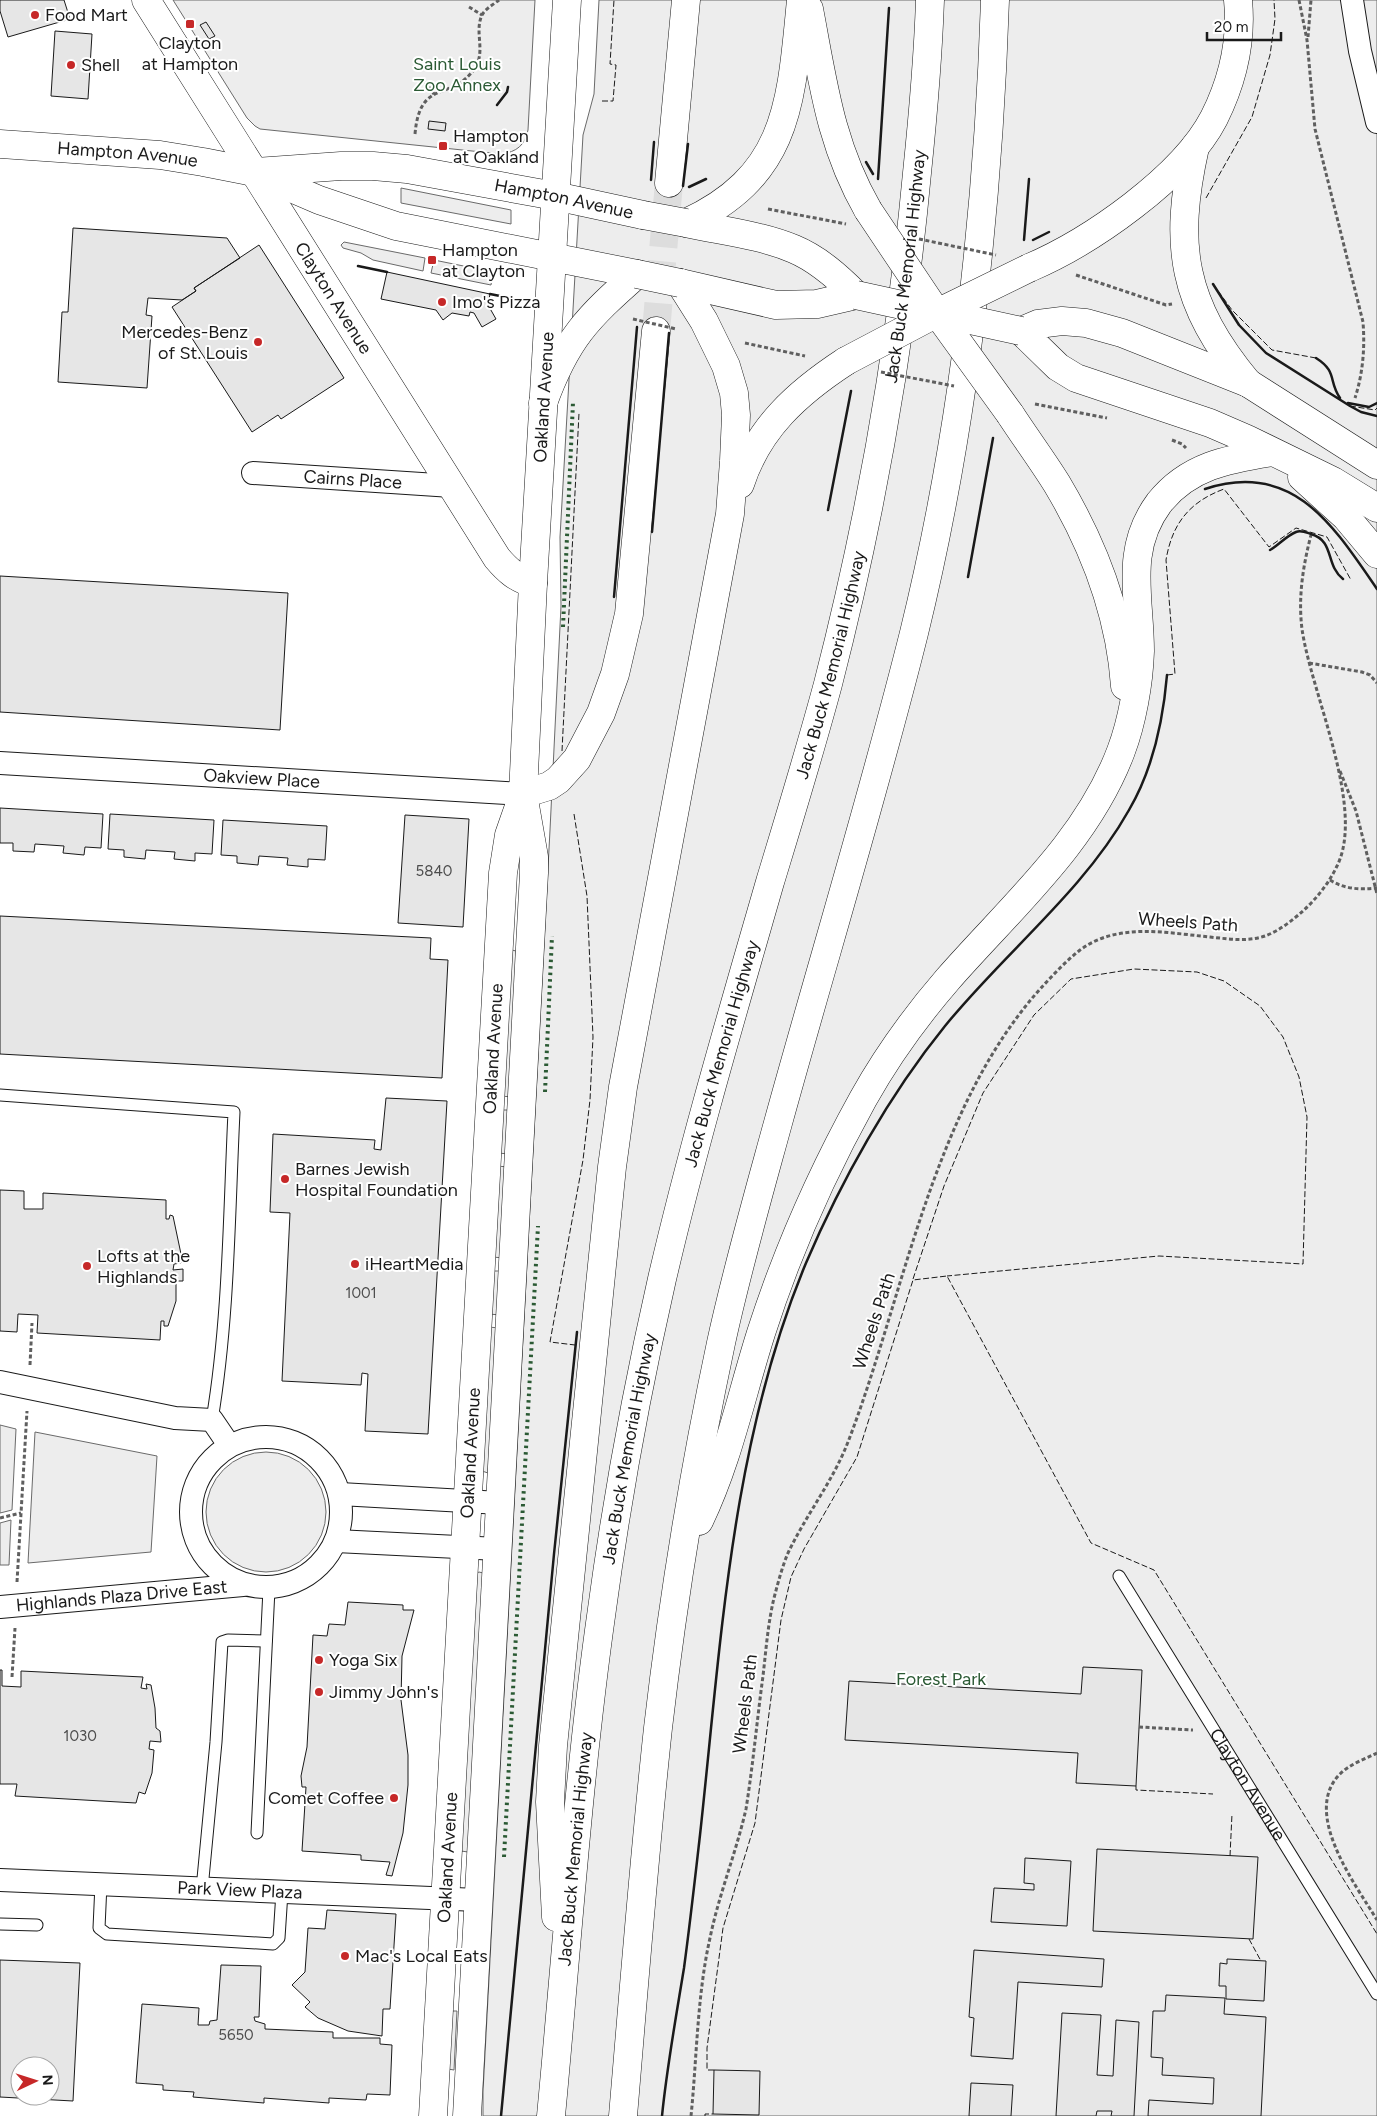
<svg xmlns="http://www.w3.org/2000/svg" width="1377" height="2116" viewBox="0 0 1377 2116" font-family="Figtree,sans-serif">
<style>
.green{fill:#ededed;stroke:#6a6a6a}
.building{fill:#e6e6e6;stroke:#1a1a1a;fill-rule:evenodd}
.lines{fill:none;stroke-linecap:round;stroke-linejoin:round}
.motorway-tunnel{stroke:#ddd;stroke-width:28;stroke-dasharray:28 14;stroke-linecap:butt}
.service-casing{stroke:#1a1a1a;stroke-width:13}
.minor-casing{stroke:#1a1a1a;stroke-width:24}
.tertiary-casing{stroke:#1a1a1a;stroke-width:29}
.primary-casing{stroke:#1a1a1a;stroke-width:29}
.motorway-casing{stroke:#1a1a1a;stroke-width:29}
.path{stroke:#5f5f5f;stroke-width:3;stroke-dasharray:4 2.5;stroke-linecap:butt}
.service{stroke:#fff;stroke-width:11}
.minor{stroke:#fff;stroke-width:22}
.tertiary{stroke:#fff;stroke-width:28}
.primary{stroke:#fff;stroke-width:28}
.motorway{stroke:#fff;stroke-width:28}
.primary-bridge-casing{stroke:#1a1a1a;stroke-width:29;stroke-linecap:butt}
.motorway-bridge-casing{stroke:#1a1a1a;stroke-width:29;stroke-linecap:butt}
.path-bridge{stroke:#5f5f5f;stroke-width:3;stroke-dasharray:4 2.5;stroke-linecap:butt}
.primary-bridge{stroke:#fff;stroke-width:28}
.motorway-bridge{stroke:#fff;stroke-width:28}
.hedge{stroke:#2b5a34;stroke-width:4;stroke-dasharray:2.5 4;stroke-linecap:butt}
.fence{stroke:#1a1a1a;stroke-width:1;stroke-dasharray:6 2.5;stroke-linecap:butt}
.wall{stroke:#1a1a1a;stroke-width:2.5}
.poi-dot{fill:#c62828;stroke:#fff;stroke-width:2}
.labels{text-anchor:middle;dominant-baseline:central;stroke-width:4;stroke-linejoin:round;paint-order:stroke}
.number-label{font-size:15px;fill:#4d4d4d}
.poi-label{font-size:18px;fill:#1a1a1a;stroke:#fff;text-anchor:start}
.park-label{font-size:18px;fill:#2b5a34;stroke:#fff}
.street-label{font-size:18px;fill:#1a1a1a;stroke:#fff}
</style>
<rect width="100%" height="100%" fill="#fff"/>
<path class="green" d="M173,0H535L528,130C525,145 517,152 501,154L260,129L255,126L247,118Z
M599,0H1377V2116H483V2092L550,830L561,606L560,537L583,135L594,94Z
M401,188L511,210V224L401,203Z
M344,242L425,258L423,271L373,260L361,253L343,248L341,245Z
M434,260L493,272L491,285L431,273Z
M512,950L516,951L513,1097L500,1096Z
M500,1110H512L510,1154L497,1153Z
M497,1166L508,1167L504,1258L492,1257Z
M491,1271H503L501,1315L488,1314Z
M488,1327L500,1328L488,1473L482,1471Z
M0,1425L16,1429L12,1510L0,1513Z
M35,1432L157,1456L151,1552L28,1563Z
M206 1512a60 60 0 1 1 120 0a60 60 0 1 1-120 0Z
M11,1520L9,1565H0V1523Z
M479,1572L483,1573L468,1852L461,1851L475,1574Z
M451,2011H457L454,2070L448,2069Z"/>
<path class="building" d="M0,0H64L70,19L8,37L0,11Z
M206,22L215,36L209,39L200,25Z
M55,31L92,34L88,99L51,96Z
M429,121L446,123L445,131L428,129Z
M73,228L227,238L240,258L194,288L196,291L182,300L148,298L146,315L152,316L147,388L58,382L62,312H68Z
M259,245L344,378L281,419L278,415L252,432L172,307L196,291L194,288Z
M387,272L490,294L488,305L496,319L482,327L474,313L470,312L469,316L452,313L443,320L436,310L381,299Z
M0,576L288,593L280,730L0,712Z
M0,808L103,814L101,848L85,847L84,855L63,853L64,846L35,844L34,852L13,851V843H0Z
M110,814L214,820L212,854L195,853V861L174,859L175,852L146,850L145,859L124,857V850L108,849Z
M405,815L469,819L463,927L398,923Z
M223,820L327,826L325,860L308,859V867L287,865L288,858L259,856L258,865L237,863V856L221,855Z
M0,916L431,938L430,959L448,960L442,1078L0,1054Z
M386,1098L447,1101L428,1434L365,1431L368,1374L362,1373L361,1385L282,1381L290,1213L270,1212L273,1134L375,1140L374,1149L381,1150Z
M0,1190L24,1191V1209H43V1193L166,1200V1219H169L170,1215L173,1216L181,1254V1263L174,1264L173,1270L183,1269V1281H176V1301L168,1326H164V1321H161L160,1340L37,1333L38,1315L18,1314L17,1332L0,1331Z
M348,1602L403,1605V1610H414L402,1656L401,1700L408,1755V1785L403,1833L392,1876L386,1875L390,1862L361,1860V1855L302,1851L306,1787H302L301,1776L307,1747L313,1635L327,1636L329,1624L345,1625Z
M1083,1667L1142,1670L1136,1786L1076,1783L1078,1753L845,1740L849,1681L1081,1694Z
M0,1670H2V1686L21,1687V1671L143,1677L141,1688L147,1689L146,1684L151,1685L155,1708L156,1728L160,1731L161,1742L150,1741L149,1749L154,1750L152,1773L145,1794L139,1792L136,1803L15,1796L17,1784H0Z
M1097,1849L1258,1857L1253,1939L1093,1931Z
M1025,1858L1071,1861L1067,1926L991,1922L994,1888L1034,1890V1884L1024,1883Z
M327,1910L396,1914L390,2009H383L382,2036L348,2031L318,2018L305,2007L310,2002L292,1985L305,1972L308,1928L325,1929Z
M974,1950L1104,1959L1102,1987L1018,1982L1013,2059L971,2056L974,2018L969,2017Z
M1227,1959L1266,1961L1264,2001L1226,1999V1986H1219L1220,1963L1227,1964Z
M0,1960L80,1963L73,2101L0,2097ZM20,2066H50V2096H20Z
M221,1965L261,1966L259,2017H254L255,2021L265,2024V2029L333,2032V2038H380V2044L392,2045L390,2095L367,2094L366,2100L329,2098V2103L264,2098V2103L193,2097L194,2092L163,2090V2085L136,2083L142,2004L199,2008L198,2025H209L210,2021L217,2020Z
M1166,1995L1225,1998L1224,2014L1266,2017L1261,2116H1148L1149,2100L1213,2104L1214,2078L1162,2075L1163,2058L1151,2057L1153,2011H1165Z
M1062,2013L1101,2015L1097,2075L1113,2076L1116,2020L1139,2022L1134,2116H1111L1112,2111H1097L1096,2116H1056Z
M714,2070L760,2071L759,2115L713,2114Z
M971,2083L1013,2085L1011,2116H969Z"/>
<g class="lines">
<path class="motorway-tunnel" d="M656,331L669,183"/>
<defs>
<g id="service">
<path d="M0,1095L234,1112C229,1214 229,1318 212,1420"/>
<path id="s1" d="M1119,1576L1377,1994"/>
<path d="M257,1833L269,1589"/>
<path d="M101,1884L99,1928L107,1934L273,1944L279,1938L282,1892"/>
<path d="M202,1889L216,1742L222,1642L228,1640L266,1641"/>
<path d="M0,1924L37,1925"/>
</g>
<g id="minor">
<path d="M1352,0L1360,51L1377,122"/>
<path id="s2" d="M253,473L452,486"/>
<path id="s3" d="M0,763L523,794"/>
<path d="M0,1382L175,1418L212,1420L229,1445"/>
<circle cx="266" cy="1512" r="75"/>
<path d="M340,1494L500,1503"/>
<path d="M336,1541L498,1549"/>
<path id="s4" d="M0,1607L243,1585"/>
<path id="s5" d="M0,1880L478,1900"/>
</g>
<g id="tertiary">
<path id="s6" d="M146,0L497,558C507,570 517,579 533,583"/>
<path id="s7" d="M433,2116L503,873L509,835L523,795"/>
<path id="s8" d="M467,2116L534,873V857L523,794L533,583L567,0"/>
</g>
<g id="primary">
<path id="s9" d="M0,144L160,155L203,162L254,172L319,200L396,226L637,274"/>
<path id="s10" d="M256,172L341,166H373L407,169L555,196L643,215"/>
<path d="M680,283L776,305L817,304L856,295C838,277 818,259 794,249C761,235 722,231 686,223"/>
<path d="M543,403C566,339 587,318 637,274"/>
<path d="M1377,465L1248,383L1122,333L1086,323L1062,321L1038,324L1021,331L1058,367L1076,378L1210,423L1247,439L1333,481L1377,508"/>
<path d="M1302,477L1346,517L1377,554"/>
</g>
<g id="motorway">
<path d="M809,9C823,82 830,144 868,210"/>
<path d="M1195,147C1173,246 1182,303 1248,383"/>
<path d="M669,183L686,0"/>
<path d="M686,223C790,175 791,101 801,0"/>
<path d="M1029,268C1090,242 1183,178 1214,118C1232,82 1242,41 1238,0"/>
<path d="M1010,414C1025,437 1042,460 1057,484C1094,546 1120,614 1125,686"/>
<path d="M740,484C758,428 797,393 846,361"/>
<path d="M523,794L549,786L558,780L577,759L601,713L615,674L629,614L656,331"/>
<path d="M699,1521C728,1461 741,1396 761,1333C787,1252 822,1173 863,1099C887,1056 916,1016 948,979C1010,908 1087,842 1121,751C1132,722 1139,683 1140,651C1140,598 1124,550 1159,503C1188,466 1228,459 1272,452"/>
<path d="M556,1917L550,1802L553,1746L612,1167L623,1087L730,514L734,461L736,415L734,393L726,366L704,321L680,283"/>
<path id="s11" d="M551,2116C567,1947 578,1777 602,1609C617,1498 637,1389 662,1279C693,1146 732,1014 770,882C790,816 810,751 828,684C871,517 901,345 917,173C923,115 928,58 930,0"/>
<path d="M623,2116C634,1987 644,1857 658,1728C673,1599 694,1470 721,1343C737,1269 758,1196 778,1123C823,960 873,797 914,633C965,425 988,213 995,0"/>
</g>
</defs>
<use href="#service" class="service-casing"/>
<use href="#minor" class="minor-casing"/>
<use href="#tertiary" class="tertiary-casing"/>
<use href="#primary" class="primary-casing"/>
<use href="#motorway" class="motorway-casing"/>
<path class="path" d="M1299,0L1307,40L1315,129L1363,322C1365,348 1363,373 1355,398
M469,7L482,15
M1308,37L1311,0
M425,82L434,94
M415,134C420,77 451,103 475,68C486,51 474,32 482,15C485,9 494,4 499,0
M768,209L846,224
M1076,275L1166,305L1172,304
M745,343L805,356
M1035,404L1107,418
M1172,440L1182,444L1186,448
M1309,663L1362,672L1370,675L1377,683
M1340,771L1356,811L1377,894
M1330,880C1344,889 1360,890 1377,888
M30,1365L32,1323
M0,1518L21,1513
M17,1582L27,1411
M12,1677L15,1628
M1139,1727L1193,1730
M1377,1753C1365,1759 1350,1764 1340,1774C1301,1813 1356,1885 1377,1920
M691,2116C697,2057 697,1996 710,1938C719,1894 736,1853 746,1809C753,1765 757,1720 763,1676C766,1650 768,1623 774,1598C778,1583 782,1567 788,1553C806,1515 833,1481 848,1442C905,1294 932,1109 1041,988C1053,975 1066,961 1080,950C1118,922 1167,933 1210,937C1229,939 1247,942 1265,936C1279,931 1293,920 1304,910C1317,898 1329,883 1337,866C1366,808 1311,693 1302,629C1298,597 1303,566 1311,535"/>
<use href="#service" class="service"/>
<use href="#minor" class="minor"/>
<use href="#tertiary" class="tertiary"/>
<use href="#primary" class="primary"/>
<use href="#motorway" class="motorway"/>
<defs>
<path id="primary-bridge" d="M643,215L686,223
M637,274L680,283
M856,295L1021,331"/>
<path id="motorway-bridge" d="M868,210L937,313L1010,414
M846,361L937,313L1029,268"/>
</defs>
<use href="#primary-bridge" class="primary-bridge-casing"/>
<use href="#motorway-bridge" class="motorway-bridge-casing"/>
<path class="path-bridge" d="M919,239L996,255
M633,319L676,329
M881,372L954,386"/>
<use href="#primary-bridge" class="primary-bridge"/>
<use href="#motorway-bridge" class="motorway-bridge"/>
<path class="hedge" d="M563,627L573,402
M545,1092L552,936
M504,1857L538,1226"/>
<path class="fence" d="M602,101H613L616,65L610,64L614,0
M1206,198L1252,117L1270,55L1275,19L1274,0
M1213,284L1232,310L1272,350L1316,358
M1350,406L1375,410L1377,408
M1167,675L1175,674L1166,560C1172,524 1189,502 1224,489L1269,547L1296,528L1327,537L1351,580
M562,751L579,413
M574,814L587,896L593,1037L590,1100L583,1160L550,1342L575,1345
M913,1279L944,1186L983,1093L1034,1015L1071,979L1134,969L1197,972L1224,981L1260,1006L1283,1037L1299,1077L1307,1117L1303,1264L1159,1256L947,1276
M1136,1786V1790L1213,1794
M1230,1856L1232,1814
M1249,1939L1261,1961
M714,2070H707V2048L723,1928L755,1823L781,1620L791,1577L804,1549L857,1457L913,1280L947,1276L1091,1543L1154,1570L1377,1934
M705,2116V2114H713"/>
<path class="wall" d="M497,105L507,92L508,87
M866,162L873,174
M878,179L889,8
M651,180L654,142
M683,186L688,144
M689,187L706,179
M1024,240L1029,179
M1033,240L1049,232
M358,266L387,272
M1213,284L1239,325L1266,353L1350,406L1361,412L1377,416
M490,294L500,296
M1316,358C1338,372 1328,381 1340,398
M1348,403L1369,407L1377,403
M1205,489C1293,460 1333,525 1377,589
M828,510L851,391
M652,532L669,333
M1270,550C1279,545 1286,536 1296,532C1301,530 1305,532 1311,534C1335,541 1325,565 1343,579
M968,577L993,438
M614,597L637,327
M501,2116L554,1554L577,1332
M662,2116C667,2066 676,2017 684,1968C690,1924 695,1879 700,1835C721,1644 731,1442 806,1263C841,1181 889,1095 945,1026C1004,953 1083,892 1129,810C1153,769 1163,722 1167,675"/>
</g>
<g class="poi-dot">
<circle cx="35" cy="15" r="5"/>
<rect x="185" y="19" width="10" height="10" rx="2.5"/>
<circle cx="71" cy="65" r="5"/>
<rect x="438" y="141" width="10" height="10" rx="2.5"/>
<rect x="427" y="255" width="10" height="10" rx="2.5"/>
<circle cx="442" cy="302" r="5"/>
<circle cx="258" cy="342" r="5"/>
<circle cx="285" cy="1179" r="5"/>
<circle cx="355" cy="1264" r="5"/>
<circle cx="87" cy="1266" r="5"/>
<circle cx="319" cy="1660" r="5"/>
<circle cx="319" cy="1692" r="5"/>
<circle cx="394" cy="1798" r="5"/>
<circle cx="345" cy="1956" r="5"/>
</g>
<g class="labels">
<g class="number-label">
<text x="434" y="871">5840</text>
<text x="361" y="1293">1001</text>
<text x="80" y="1736">1030</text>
<text x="236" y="2035">5650</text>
</g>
<g class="poi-label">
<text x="45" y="15">Food Mart</text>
<text x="190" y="43" text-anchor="middle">Clayton<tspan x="190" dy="21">at Hampton</tspan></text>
<text x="81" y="65">Shell</text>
<text x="453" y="136">Hampton<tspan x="453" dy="21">at Oakland</tspan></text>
<text x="442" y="250">Hampton<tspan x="442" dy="21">at Clayton</tspan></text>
<text x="452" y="302">Imo's Pizza</text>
<text x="248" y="332" text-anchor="end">Mercedes-Benz<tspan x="248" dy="21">of St. Louis</tspan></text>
<text x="295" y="1169">Barnes Jewish<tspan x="295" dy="21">Hospital Foundation</tspan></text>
<text x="97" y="1256">Lofts at the<tspan x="97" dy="21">Highlands</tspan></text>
<text x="365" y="1264">iHeartMedia</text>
<text x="329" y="1660">Yoga Six</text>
<text x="329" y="1692">Jimmy John's</text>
<text x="384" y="1798" text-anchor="end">Comet Coffee</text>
<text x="355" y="1956">Mac's Local Eats</text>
</g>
<g class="park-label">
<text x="457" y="64">Saint Louis<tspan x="457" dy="21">Zoo Annex</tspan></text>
<text x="941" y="1679">Forest Park</text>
</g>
<g class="street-label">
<text stroke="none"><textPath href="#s9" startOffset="128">Hampton Avenue</textPath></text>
<text stroke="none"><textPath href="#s10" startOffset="311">Hampton Avenue</textPath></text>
<text stroke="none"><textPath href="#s11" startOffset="1888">Jack Buck Memorial Highway</textPath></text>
<text stroke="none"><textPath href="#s6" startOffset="352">Clayton Avenue</textPath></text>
<text stroke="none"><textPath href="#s8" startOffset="1722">Oakland Avenue</textPath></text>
<text stroke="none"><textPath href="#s2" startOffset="100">Cairns Place</textPath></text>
<text stroke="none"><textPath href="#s11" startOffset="1482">Jack Buck Memorial Highway</textPath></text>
<text stroke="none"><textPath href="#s3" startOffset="262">Oakview Place</textPath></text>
<text transform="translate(1188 922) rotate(4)">Wheels Path</text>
<text stroke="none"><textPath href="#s7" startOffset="1069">Oakland Avenue</textPath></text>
<text stroke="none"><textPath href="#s11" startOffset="1078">Jack Buck Memorial Highway</textPath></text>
<text transform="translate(874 1321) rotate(-72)">Wheels Path</text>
<text stroke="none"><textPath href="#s11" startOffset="672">Jack Buck Memorial Highway</textPath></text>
<text stroke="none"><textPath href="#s7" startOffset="664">Oakland Avenue</textPath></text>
<text stroke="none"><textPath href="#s4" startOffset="122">Highlands Plaza Drive East</textPath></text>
<text transform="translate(745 1704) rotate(-83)">Wheels Path</text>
<text stroke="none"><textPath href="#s1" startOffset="245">Clayton Avenue</textPath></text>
<text stroke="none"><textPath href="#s11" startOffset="268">Jack Buck Memorial Highway</textPath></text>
<text stroke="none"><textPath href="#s7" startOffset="259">Oakland Avenue</textPath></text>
<text stroke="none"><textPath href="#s5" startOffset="240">Park View Plaza</textPath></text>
</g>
</g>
<g transform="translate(35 2081) rotate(86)"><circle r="24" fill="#ffffff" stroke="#a3a3a3"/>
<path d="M0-4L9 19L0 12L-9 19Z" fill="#c62828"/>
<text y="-8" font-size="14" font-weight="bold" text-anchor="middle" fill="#1a1a1a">N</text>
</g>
<path d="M1207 32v8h74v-8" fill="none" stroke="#1a1a1a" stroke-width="2.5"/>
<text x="1214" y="32" font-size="15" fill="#1a1a1a" stroke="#ffffff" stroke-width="4" paint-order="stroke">20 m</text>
</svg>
